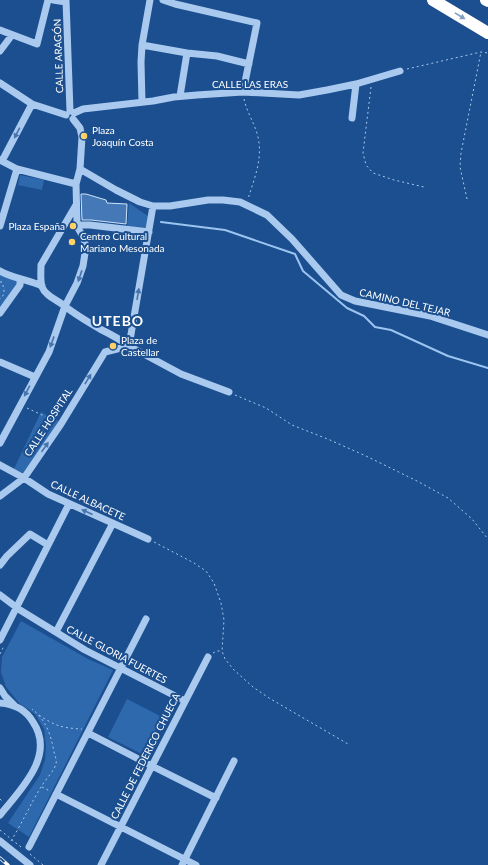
<svg xmlns="http://www.w3.org/2000/svg" width="488" height="865" viewBox="0 0 488 865" font-family="Lato,sans-serif">
<style>
.green{fill:#2e69ad}
.lines{fill:none;stroke-linecap:round;stroke-linejoin:round}
.stream{stroke:#9cc4f0;stroke-width:2}
.building{fill:#4478b7;stroke:#cfe3fa}
.path{stroke:#a9c9ee;stroke-width:1;stroke-dasharray:2 3;stroke-linecap:butt}
.minor{stroke:#a9c9ee;stroke-width:7}
.highway{stroke:#fff;stroke-width:12}
.rail-casing{stroke:#fff;stroke-width:3.5}
.rail{stroke:#1b4f8f;stroke-width:2;stroke-dasharray:6;stroke-linecap:butt}
.oneway{fill:#829ec1}
.oneway2{fill:#4674ac}
.poi-dot{fill:#ffd166;stroke:#1b4f8f;stroke-width:1.5}
.labels{text-anchor:middle;dominant-baseline:central;stroke-width:4;stroke-linejoin:round;paint-order:stroke}
.street-label{font-size:10px;fill:#fff;stroke:#1b4f8f}
.poi-label{font-size:10px;fill:#fff;stroke:#1b4f8f;text-anchor:start}
.district-label{font-size:14px;font-weight:bold;letter-spacing:1px;fill:#fff;stroke:#1b4f8f}
</style>
<rect width="100%" height="100%" fill="#1b4f8f"/>
<path class="green" d="M20,175L44,180L42,190L18,185Z
M129,203L148,216L147,229L127,227Z
M0,273L18,281L0,311Z
M41,412L61,422L23,473L14,469Z
M21,621L88,659L113,670L29,837L8,823L40,775L45,760L46,746L44,729L35,714L19,703L6,687L1,672L2,657Z
M127,699L166,719L148,757L108,737Z"/>
<g class="lines">
<path class="stream" d="M161,222L225,230L295,254L303,271L347,308L364,316L375,327L391,330L448,356L488,368"/>
</g>
<path class="building" d="M81,194H86L106,200L107,203L127,204L126,224L91,220H82Z"/>
<g class="lines">
<path class="path" d="M407,69L481,52L488,53
M371,87L363,153L366,165L373,173L394,180L424,187
M244,99C247,113 255,124 258,137C263,159 254,179 248,199
M467,199L460,167L461,153L481,52
M0,282H2C4,289 6,294 0,299
M235,395L266,408L292,425L330,440L366,456L417,481L448,498L472,519L488,539
M27,408L55,421
M154,542L194,563L206,571L214,583L221,603L224,620L222,651L225,659L234,670L253,687L269,698L348,744
M213,653L217,651H222
M0,654L4,646
M39,715C55,726 62,728 82,729
M42,787L50,791
M0,799L3,802
M0,830L21,847
M11,841C22,823 30,805 41,787C45,780 54,771 56,764C57,760 55,756 54,752C51,735 46,720 32,709
M30,854L43,865"/>
<path class="minor" d="M53,0L66,2
M66,0L70,111
M163,0L175,4L257,23L243,92
M0,30L37,44L48,0
M142,45L187,53L217,56L249,64
M0,51L12,35
M0,83L32,104L66,115
M180,96L187,53
M142,102L141,62L142,45L150,0
M74,113L83,109L153,101L174,97L197,95L243,92L299,95L327,90L356,84L400,71
M352,118L356,84
M0,160L17,169L76,184
M2,161L32,104
M80,169L116,190L140,202L153,206H170L208,200H223L240,202L267,215L292,239L341,295L355,301L430,316L488,335
M76,205L41,265C41,272 40,280 42,287C46,297 58,300 66,307C76,315 88,322 100,329C110,334 120,339 129,346L181,374L229,392
M77,225H90L149,232
M0,226L17,169
M0,271C13,278 28,280 42,286
M0,313L20,285V279
M129,346L153,206
M0,362L35,377
M0,443L49,352L65,306L77,283L83,266L85,253V242L82,235L78,228L77,223L76,184L80,169L82,137L80,128L73,119
M0,465L24,478L48,494L148,539
M0,496L24,478L61,424L105,352L129,346
M0,565L7,556L30,534L48,545
M0,595L20,610L85,650L185,701
M56,632L113,523
M0,640L69,504
M0,688L5,696L14,705
M0,703C14,704 26,710 33,722C56,756 20,790 0,815
M88,733L152,766L216,798
M56,794L196,865
M0,841L30,865
M29,847L146,619
M101,865L208,657
M182,865L234,761"/>
<path class="highway" d="M433,0L488,33
M486,0L488,1"/>
<defs>
<path id="rail" d="M0,858L8,865"/>
</defs>
<use href="#rail" class="rail-casing"/>
<use href="#rail" class="rail"/>
</g>
<defs><path id="oneway-solid" d="M-6-.8H1V-3.2L6.5 0L1 3.2V.8H-6Z"/></defs>
<use class="oneway" href="#oneway-solid" transform="translate(460 16) rotate(31)"/>
<g class="oneway2">
<use href="#oneway-solid" transform="translate(17 133) rotate(118)"/>
<use href="#oneway-solid" transform="translate(80 276) rotate(109)"/>
<use href="#oneway-solid" transform="translate(138 294) rotate(-80)"/>
<use href="#oneway-solid" transform="translate(52 342) rotate(110)"/>
<use href="#oneway-solid" transform="translate(88 379) rotate(-59)"/>
<use href="#oneway-solid" transform="translate(27 391) rotate(118)"/>
<use href="#oneway-solid" transform="translate(45 447) rotate(-55)"/>
<use href="#oneway-solid" transform="translate(87 512) rotate(-156)"/>
</g>
<g class="poi-dot">
<circle cx="84" cy="136" r="4"/>
<circle cx="73" cy="226" r="4"/>
<circle cx="72" cy="242" r="4"/>
<circle cx="113" cy="346" r="4"/>
</g>
<g class="labels">
<g class="street-label">
<text transform="translate(58 56) rotate(-92)">CALLE ARAGÓN</text>
<text x="250" y="84">CALLE LAS ERAS</text>
<text transform="translate(405 302) rotate(13)">CAMINO DEL TEJAR</text>
<text transform="translate(48 422) rotate(-57)">CALLE HOSPITAL</text>
<text transform="translate(88 500) rotate(25)">CALLE ALBACETE</text>
<text transform="translate(117 654) rotate(28)">CALLE GLORIA FUERTES</text>
<text transform="translate(145 756) rotate(-63)">CALLE DE FEDERICO CHUECA</text>
</g>
<g class="poi-label">
<text x="92" y="130">Plaza<tspan x="92" dy="12">Joaquín Costa</tspan></text>
<text x="65" y="226" text-anchor="end">Plaza España</text>
<text x="80" y="236">Centro Cultural<tspan x="80" dy="12">Mariano Mesonada</tspan></text>
<text x="121" y="340">Plaza de<tspan x="121" dy="12">Castellar</tspan></text>
</g>
<g class="district-label">
<text x="118" y="320">UTEBO</text>
</g>
</g>
</svg>
